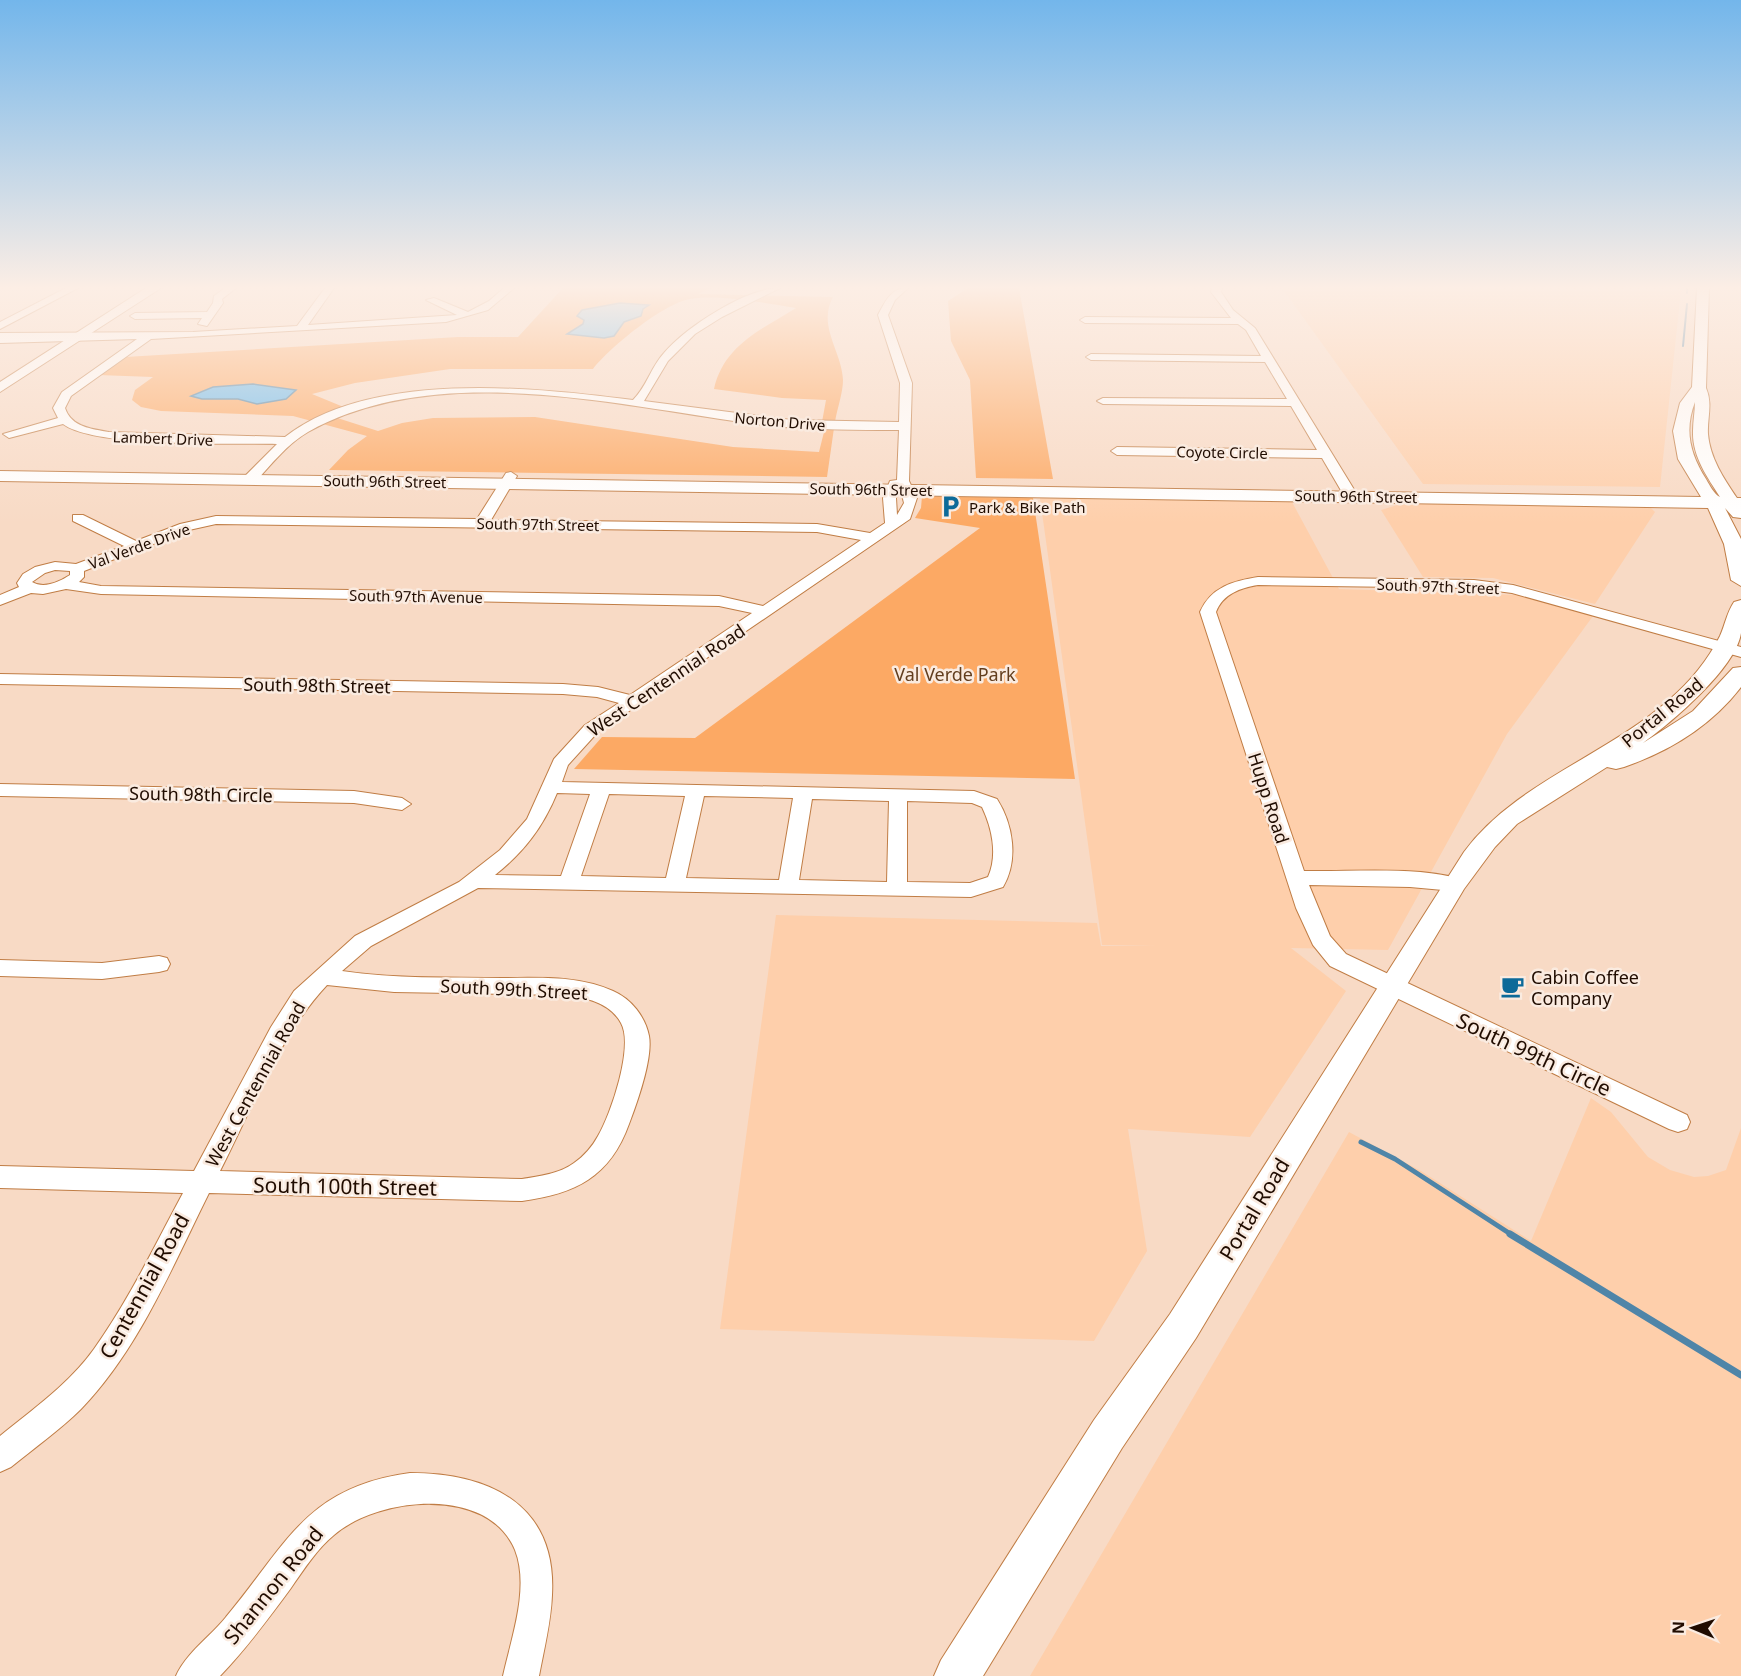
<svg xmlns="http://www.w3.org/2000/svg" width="1741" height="1676" viewBox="0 0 1741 1676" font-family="'Noto Sans',sans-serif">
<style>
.built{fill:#fecfab}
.green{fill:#fca964}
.water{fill:#63b9f0;stroke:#4f85a8;stroke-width:1.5}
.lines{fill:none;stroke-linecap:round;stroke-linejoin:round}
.stream-far2{stroke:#4f85a8;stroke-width:2}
.stream-far1{stroke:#4f85a8;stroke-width:5}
.stream{stroke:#4f85a8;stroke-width:7}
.minor-casing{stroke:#c07d45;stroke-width:2}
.major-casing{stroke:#c07d45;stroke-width:2}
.minor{fill:#fff;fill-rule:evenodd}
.major{fill:#fff;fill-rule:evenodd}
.labels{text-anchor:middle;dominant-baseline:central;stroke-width:5;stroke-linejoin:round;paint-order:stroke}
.far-street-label{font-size:15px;fill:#200c00;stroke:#faebe0}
.far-poi-label{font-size:15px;fill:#200c00;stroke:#faebe0;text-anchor:start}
.park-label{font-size:18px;fill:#633e1e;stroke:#faebe0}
.street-label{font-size:18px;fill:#200c00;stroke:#faebe0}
.poi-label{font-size:18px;fill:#200c00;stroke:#faebe0;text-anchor:start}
.near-street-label{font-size:21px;fill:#200c00;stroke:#faebe0}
</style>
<rect width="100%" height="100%" fill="#f8dac5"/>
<path class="built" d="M1282,288L1681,290L1660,487L1423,484Z
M1040,498L1292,502L1339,589L1518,595L1593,616L1507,734L1388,950L1291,948L1346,991L1250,1137L1128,1129L1147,1251L1094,1341L720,1329L776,915L1097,923L1101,946H1156L1102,945Z
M1407,502L1651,508L1655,512L1595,604L1493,578L1423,577L1381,510Z
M1591,1098L1611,1112L1648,1157L1670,1170L1694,1177L1708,1176L1726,1170L1741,1128V1676H1030L1349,1132L1421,1171L1531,1241Z"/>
<path class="green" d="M563,288H710L698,294L833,297C817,326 842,351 843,380C843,393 837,409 835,422H822L826,400L782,398L714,389C724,345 761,330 796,308C765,303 720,294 690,299C664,303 609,348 593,369H450L355,383L312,394L346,408L328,415L378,431L402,423L433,418L535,417L733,447L819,452L825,428H834L827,477L329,470L348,450L367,436L293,416L161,411L141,407L132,400L135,390L153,377L98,375L125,357L458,337H518Z
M968,288H1019L1053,479L976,478L970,380L951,341L948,301Z
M922,496L1033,498L1075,779L574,769L602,737L695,738L980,528L915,518L921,508Z"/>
<path class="water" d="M620,303L649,305L643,309L641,316L624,322L614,336L604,338L567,334L583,324L584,320L577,316L582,310Z
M253,384L296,390L286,399L257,404L238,399H202L191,396L213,387Z"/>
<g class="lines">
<path class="stream-far2" d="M1687,288V293
M1683,346L1687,304"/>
<path class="stream-far1" d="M1361,1142L1395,1159L1512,1235"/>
<path class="stream" d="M1510,1234L1741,1375"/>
<defs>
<path id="minor" d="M66,288H78L0,329V322Z
M225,288H236L222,299L223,303L207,326L198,324L202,318L135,319L130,316L135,313L207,312L213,303L214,296Z
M325,288H334L308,325L457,315L426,300L434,298L468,312L489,301L504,288H514L488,310L446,322L151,339L71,396L65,408C71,427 92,429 109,432L285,437C371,370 532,387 633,400C647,386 651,367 664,353C686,327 746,288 780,288L722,317L695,334L668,361L644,401L792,420L899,422L900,383L878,315C886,300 891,288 908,288L895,300L888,315L912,383L909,481L917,498L910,519L597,733L568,765L562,782L974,791L997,799C1013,824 1019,860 1003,887L971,897L478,888L371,946L342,971C395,979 448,977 501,978C539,978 578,975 613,991C631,999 645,1016 649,1036C653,1058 637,1103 629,1124C610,1177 575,1194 522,1201L209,1193C172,1267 139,1349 81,1409C60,1430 34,1448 11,1467L0,1472V1436C33,1409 69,1384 94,1349C129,1300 155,1245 183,1193L0,1188V1166L194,1171L271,1027L294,991L355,936L459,882L500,850L527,819L554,759L585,725L619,703L597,697L563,694L0,684V674L563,684L598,687L630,695L752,613L719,606L101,594L66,589L43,594L31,593L0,605V595L19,587L17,583L23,574L35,567L55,562L76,564L124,546L73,521V515H83L136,541L180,524L216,516L477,519L506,473L511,472L517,476L491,520L817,524L870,533L885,523L883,498L890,481L897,480L899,430C856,430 814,430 772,426C628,409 442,357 308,432C287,444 271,465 255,482H245V476L277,444C232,443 95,448 63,424L9,438L3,434L58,418L53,408L62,392L137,339L0,343V333L193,332L297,326ZM900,487L904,503L897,515L896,498ZM216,524L817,532L861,540L763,606L719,596L101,586L79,582L84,577V571L189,530ZM55,570L70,571V575C59,582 44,589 32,582L45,573ZM557,793L590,794L561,876L495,875C524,852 543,827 557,793ZM609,794L685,796L666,878L581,876ZM704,796L793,798L779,880L686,878ZM812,799L889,801L887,882L799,880ZM907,801L972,803L982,807C992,828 998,855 988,877L970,883L907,882ZM327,985L394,992L561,995C583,997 609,1001 621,1023C634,1046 611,1114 598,1136C592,1147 584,1156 574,1163C559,1174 540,1176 522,1179L220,1171C251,1110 280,1035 327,985Z
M1212,288H1222L1221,292L1233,310L1255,328L1358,496L1356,499H1346L1322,458L1117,455L1111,451L1117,447L1317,450L1291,406L1103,404L1097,401L1103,398L1287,399L1265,362L1091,360L1086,357L1091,354L1261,356L1246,330L1238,324L1085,323L1080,320L1085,317L1231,318L1211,292Z
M1258,577L1474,580L1513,585L1741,647V657L1512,593L1474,588L1258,585C1240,588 1223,594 1216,612L1304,871C1352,872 1415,866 1461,879L1464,884L1461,889L1454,891L1410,887L1309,885L1330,936L1346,954L1687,1115L1690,1122L1687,1129L1678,1132L1669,1129L1330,966L1313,945L1296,908L1200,612C1211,587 1233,581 1258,577Z
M0,784L354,791L402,798L411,804L402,810L354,803L0,796Z
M159,956L167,958L170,964L167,970L159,972L102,979L0,976V960L102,963Z
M410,1473C490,1473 557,1505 552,1595C551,1622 544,1649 539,1676H503C511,1639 530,1588 515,1550C488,1485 378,1497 334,1535C317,1549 304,1569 291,1588C269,1618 246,1649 220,1676H176C186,1653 211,1636 226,1617C287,1544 306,1487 410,1473Z"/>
<path id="major" d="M146,288H161L0,392V382Z
M1697,288H1709L1706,388C1713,404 1707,418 1708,434C1710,458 1724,479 1737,498H1741V518L1733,517L1725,508L1741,539V586L1731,580L1724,544L1708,508L0,481V471L1701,497L1678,459L1673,431L1680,403L1692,387ZM1695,402C1695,411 1693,421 1693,431C1692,456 1707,477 1720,497C1714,494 1710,486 1706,479C1690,454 1684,430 1695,402Z
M1741,600C1741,611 1741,622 1741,633C1736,668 1671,723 1643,743L1693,711L1733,668L1741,667V687C1711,726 1670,751 1624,767L1616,769L1607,767L1517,824L1495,847L1464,889L1196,1338L1122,1448L983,1676H934L941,1660L1094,1420L1170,1314L1464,852C1515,783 1604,757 1669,700C1690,682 1708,660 1720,636C1725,625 1727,612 1734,602Z"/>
</defs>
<use href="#minor" class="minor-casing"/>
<use href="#major" class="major-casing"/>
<use href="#minor" class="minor"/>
<use href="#major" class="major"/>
</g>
<linearGradient id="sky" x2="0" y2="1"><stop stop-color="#73b6eb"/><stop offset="0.55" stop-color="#fceee5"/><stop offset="1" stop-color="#fceee5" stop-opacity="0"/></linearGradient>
<rect width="1741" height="523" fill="url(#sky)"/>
<defs>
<symbol id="parking-bare" viewBox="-9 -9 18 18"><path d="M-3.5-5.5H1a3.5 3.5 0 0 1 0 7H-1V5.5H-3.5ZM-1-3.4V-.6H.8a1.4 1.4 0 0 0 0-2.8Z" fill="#0c6a99" stroke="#faebe0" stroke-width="2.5" paint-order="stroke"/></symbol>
<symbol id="cafe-bare" viewBox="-9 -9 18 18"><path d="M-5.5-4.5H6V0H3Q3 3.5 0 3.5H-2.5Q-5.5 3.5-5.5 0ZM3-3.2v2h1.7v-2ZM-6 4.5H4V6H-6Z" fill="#0c6a99" stroke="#faebe0" stroke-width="2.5" paint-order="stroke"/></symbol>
</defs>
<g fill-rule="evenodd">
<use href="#parking-bare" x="934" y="490" width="33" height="33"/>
<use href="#cafe-bare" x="1496" y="970" width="33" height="33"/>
</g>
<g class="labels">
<g class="far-street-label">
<text transform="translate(780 421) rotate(5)">Norton Drive</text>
<text transform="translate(163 438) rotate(2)">Lambert Drive</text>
<text transform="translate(1222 452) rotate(1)">Coyote Circle</text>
<text transform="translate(385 481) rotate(1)">South 96th Street</text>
<text transform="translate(871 489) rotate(1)">South 96th Street</text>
<text transform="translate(1356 496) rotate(1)">South 96th Street</text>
<text transform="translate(538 524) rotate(1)">South 97th Street</text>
<text transform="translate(139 546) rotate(-20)">Val Verde Drive</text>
<text transform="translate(1438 586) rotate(2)">South 97th Street</text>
<text transform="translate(416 596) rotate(1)">South 97th Avenue</text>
</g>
<g class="far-poi-label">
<text x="969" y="507">Park &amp; Bike Path</text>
</g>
<g class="park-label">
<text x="955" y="674">Val Verde Park</text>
</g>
<g class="street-label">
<text transform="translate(666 680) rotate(-34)">West Centennial Road</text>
<text transform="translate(317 685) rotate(1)">South 98th Street</text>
<text transform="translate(1662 712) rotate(-39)">Portal Road</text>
<text transform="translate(201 794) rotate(1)">South 98th Circle</text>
<text transform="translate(1269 798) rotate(72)">Hupp Road</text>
<text transform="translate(514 989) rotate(3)">South 99th Street</text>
<text transform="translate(255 1084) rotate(-61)">West Centennial Road</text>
</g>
<g class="poi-label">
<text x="1531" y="977">Cabin Coffee<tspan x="1531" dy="21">Company</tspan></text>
</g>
<g class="near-street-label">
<text transform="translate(1534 1054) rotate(25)">South 99th Circle</text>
<text transform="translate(345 1186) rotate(1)">South 100th Street</text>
<text transform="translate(1254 1209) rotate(-59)">Portal Road</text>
<text transform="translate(144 1286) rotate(-61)">Centennial Road</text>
<text transform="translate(273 1585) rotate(-51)">Shannon Road</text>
</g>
</g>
<g transform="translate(1693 1628) rotate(272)" stroke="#faebe0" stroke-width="4.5" paint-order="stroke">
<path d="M0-4.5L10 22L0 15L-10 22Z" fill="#200c00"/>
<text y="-9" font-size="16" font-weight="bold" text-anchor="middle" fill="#200c00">N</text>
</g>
</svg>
